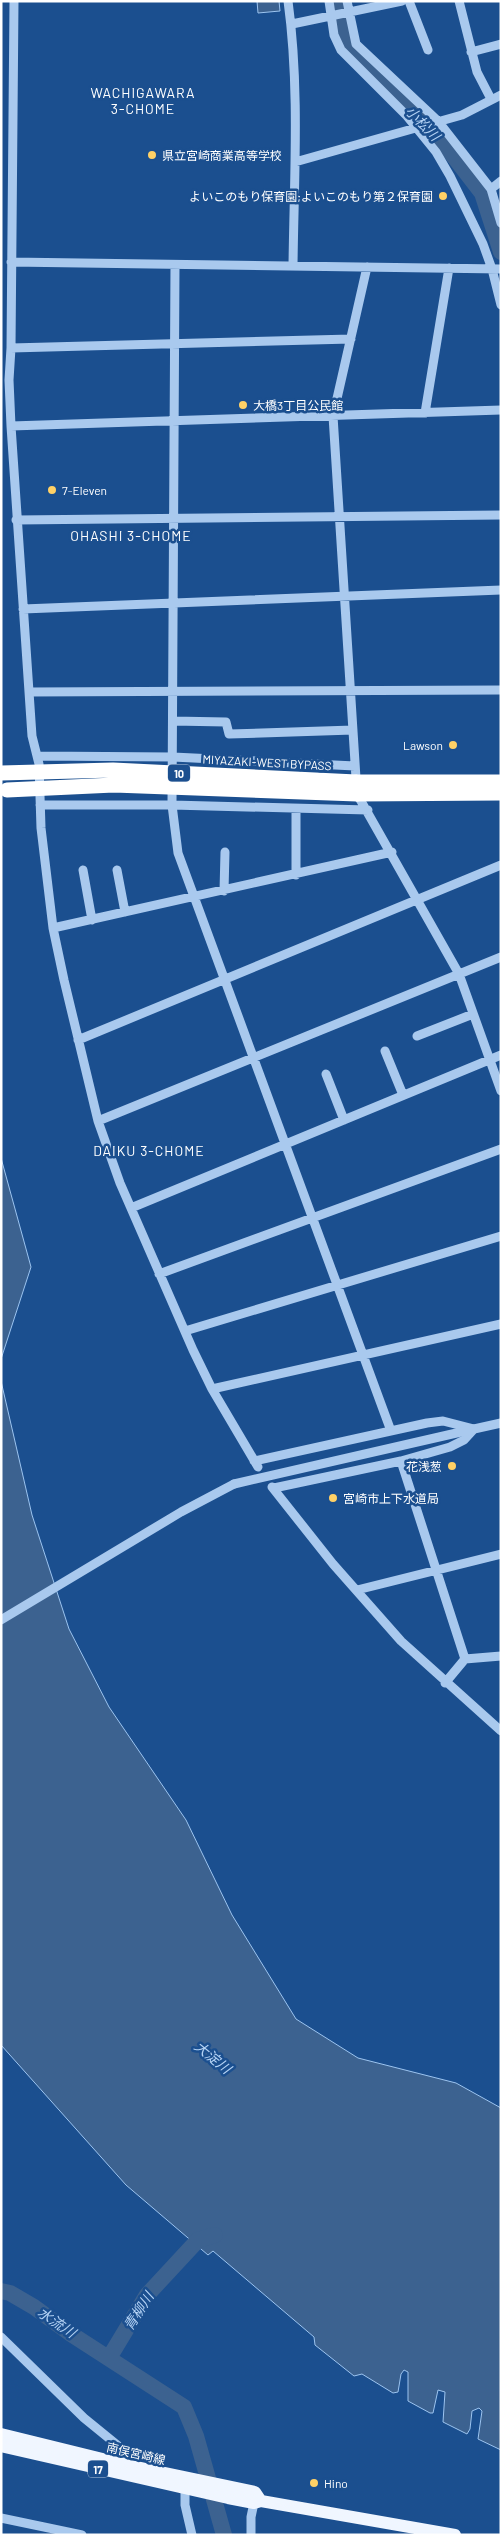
<svg xmlns="http://www.w3.org/2000/svg" width="502" height="2536" viewBox="0 0 502 2536" font-family="Barlow,'Noto Sans JP',sans-serif">
<style>
.water{fill:#3c6290;stroke:#9cc4f0}
.lines{fill:none;stroke-linecap:round;stroke-linejoin:round}
.river{stroke:#3c6290;stroke-width:16}
.minor{stroke:#a9c9ee;stroke-width:9}
.major{stroke:#f0f6ff;stroke-width:12}
.highway{stroke:#fff;stroke-width:15}
.minor-bridge{stroke:#a9c9ee;stroke-width:9}
.highway-bridge{stroke:#fff;stroke-width:15}
.poi-dot{fill:#ffd166;stroke:#1b4f8f;stroke-width:2}
.labels{text-anchor:middle;dominant-baseline:central;stroke-width:5;stroke-linejoin:round;paint-order:stroke}
.shield{fill:#1b4f8f;stroke:#bbcadd;stroke-width:1}
.shield-label{font-size:11px;font-weight:bold;fill:#fff}
.poi-label{font-size:12px;fill:#fff;stroke:#1b4f8f;text-anchor:start}
.street-label{font-size:12px;fill:#fff;stroke:#1b4f8f}
.neighbourhood-label{font-size:14px;letter-spacing:1px;fill:#fff;stroke:#1b4f8f}
.water-label{font-size:14px;font-style:italic;fill:#b5d3f5;stroke:#1b4f8f}
</style>
<rect width="100%" height="100%" fill="#1b4f8f"/>
<path class="water" d="M257,1H279L280,11L258,13Z
M1,1158L31,1267L1,1359Z
M1,1381L32,1515L69,1629L109,1707L186,1820L232,1915L296,2019L358,2058L456,2083L501,2108V2450L478,2439L482,2411L479,2408L472,2411L470,2429L467,2434L443,2422L445,2392L438,2390L433,2413H430L408,2401V2372L404,2370L401,2374L398,2392L393,2393L362,2374L354,2376L315,2345L314,2337L213,2251L208,2255L126,2185L1,2045Z"/>
<g class="lines">
<path class="river" d="M338,1C340,19 342,34 351,49L448,149L482,193L501,252
M1,2291L10,2293L34,2307L71,2334L184,2407L196,2436L224,2535
M109,2358L147,2295L198,2240L215,2235"/>
<path class="minor" d="M14,1L11,348L9,380L11,426L32,736L39,764L41,828L53,928L64,980L98,1121L120,1183L193,1350L212,1389L258,1467
M288,1C300,89 294,178 293,266
M329,1L334,35L341,50L406,115L436,152L450,176L483,244L492,269L501,305
M347,1L356,44L438,121L491,189
M409,1L428,50
M459,1L477,72L491,99
M292,24L402,1
M471,52L501,44
M295,162L462,115L501,95
M501,181L491,189L501,223
M11,262L501,269
M175,265L172,805L178,853L391,1431
M367,267L333,416L357,794L459,974L501,1091
M11,348L351,339
M425,413L449,268
M11,426L501,410
M16,520L501,515
M23,609L501,590
M29,692L501,690
M173,721L226,722L229,734L353,730
M37,756L173,757L355,766
M40,805H172L368,810
M83,870L92,920
M117,870L125,912
M296,875V809
M224,891L225,852
M53,928L392,852
M417,1036L473,1014
M78,1040L501,865
M385,1051L403,1095
M326,1074L344,1120
M98,1121L501,957
M131,1208L501,1055
M159,1274L501,1149
M185,1331L501,1236
M212,1389L501,1324
M254,1461L427,1423L443,1421L474,1429L501,1423
M401,1461L465,1659
M272,1487L333,1564L401,1641L501,1731
M274,1488L401,1461L450,1447L464,1440L474,1429
M357,1590L501,1554
M1,1620L181,1512L234,1484
M445,1683L465,1659L501,1656
M1,2337L84,2418L127,2453L126,2470
M185,2484V2505L192,2535
M1,2518L82,2535
M251,2535V2517L255,2498"/>
<path class="major" d="M1,2434L127,2465L255,2492L261,2501
M1,2446L228,2498L254,2503L261,2501L455,2535"/>
<path class="highway" d="M356,782H501
M357,794L501,793"/>
<path class="minor-bridge" d="M234,1484L474,1429"/>
<path class="highway-bridge" d="M1,773L113,770L356,782
M7,790L114,785L357,794"/>
</g>
<g class="poi-dot">
<circle cx="152" cy="155" r="5"/>
<circle cx="443" cy="196" r="5"/>
<circle cx="243" cy="405" r="5"/>
<circle cx="52" cy="490" r="5"/>
<circle cx="453" cy="745" r="5"/>
<circle cx="452" cy="1466" r="5"/>
<circle cx="333" cy="1498" r="5"/>
<circle cx="314" cy="2483" r="5"/>
</g>
<g class="labels">
<g class="shield">
<rect x="168" y="764.5" width="22" height="17" rx="4"/>
<rect x="88" y="2460.5" width="20" height="17" rx="4"/>
</g>
<g class="shield-label">
<text x="179" y="773">10</text>
<text x="98" y="2469">17</text>
</g>
<g class="poi-label">
<text x="162" y="155">県立宮崎商業高等学校</text>
<text x="433" y="196" text-anchor="end">よいこのもり保育園;よいこのもり第２保育園</text>
<text x="253" y="405">大橋3丁目公民館</text>
<text x="62" y="490">7-Eleven</text>
<text x="443" y="745" text-anchor="end">Lawson</text>
<text x="442" y="1466" text-anchor="end">花浅葱</text>
<text x="343" y="1498">宮崎市上下水道局</text>
<text x="324" y="2483">Hino</text>
</g>
<g class="street-label">
<text transform="translate(267 762) rotate(3)">MIYAZAKI-WEST BYPASS</text>
<text transform="translate(136 2453) rotate(13)">南俣宮崎線</text>
</g>
<g class="neighbourhood-label">
<text x="143" y="92">WACHIGAWARA<tspan x="143" dy="16">3-CHOME</tspan></text>
<text x="131" y="535">OHASHI 3-CHOME</text>
<text x="149" y="1150">DAIKU 3-CHOME</text>
</g>
<g class="water-label">
<text transform="translate(423 123) rotate(46)">小松川</text>
<text transform="translate(213 2057) rotate(39)">大淀川</text>
<text transform="translate(138 2311) rotate(-57)">青柳川</text>
<text transform="translate(57 2322) rotate(34)">水流川</text>
</g>
</g>
<rect width="502" height="2536" fill="none" stroke="#ffffff" stroke-width="5"/>
</svg>
